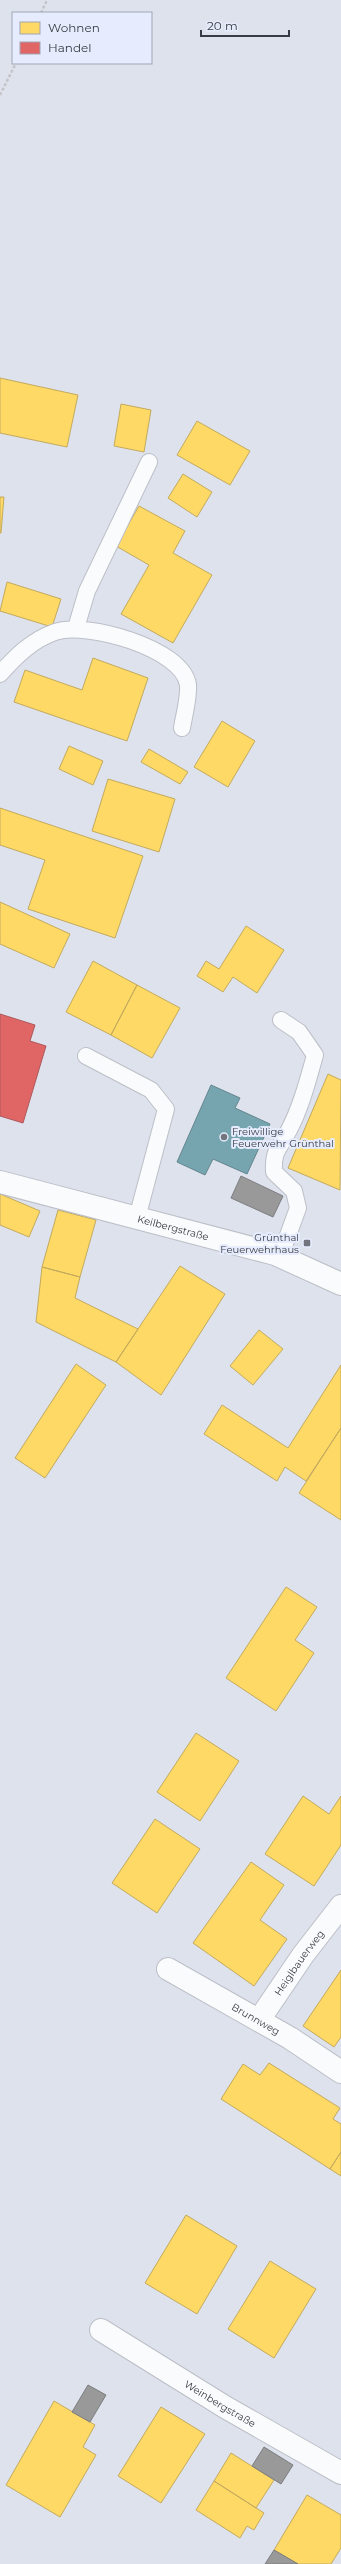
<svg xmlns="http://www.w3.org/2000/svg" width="341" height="2564" viewBox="0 0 341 2564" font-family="Montserrat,sans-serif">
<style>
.homes{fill:#ffd966;stroke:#c3aa5c}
.shops{fill:#e06666;stroke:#ae595c}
.public{fill:#76a5af;stroke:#63858f}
.industry{fill:#999;stroke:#7c7d7f}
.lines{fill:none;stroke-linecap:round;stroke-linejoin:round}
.service-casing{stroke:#bcbfc7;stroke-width:18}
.minor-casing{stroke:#bcbfc7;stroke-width:24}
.path{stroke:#c4c4c9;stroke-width:2.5;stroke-dasharray:3 2;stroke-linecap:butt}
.service{stroke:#fafbfc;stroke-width:16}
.minor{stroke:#fafbfc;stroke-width:22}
.poi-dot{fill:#72757e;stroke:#e6ecfd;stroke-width:1.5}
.labels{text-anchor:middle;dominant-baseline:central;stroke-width:4;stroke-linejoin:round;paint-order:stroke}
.poi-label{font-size:10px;fill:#383b43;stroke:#e6ecfd;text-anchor:start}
.street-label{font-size:10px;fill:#383b43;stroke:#e6ecfd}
</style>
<rect width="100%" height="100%" fill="#dde2ed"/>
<path class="homes" d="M0,378L78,395L67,447L0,433Z
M121,404L151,410L144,452L114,446Z
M197,421L250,451L230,485L177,455Z
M183,474L212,492L197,517L168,498Z
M0,497H4L1,533H0Z
M139,506L185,531L173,553L212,575L173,643L121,614L149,565L116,546Z
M7,582L61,599L52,627L0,611Z
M93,658L148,678L127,741L14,702L25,670L82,690Z
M222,721L255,741L228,787L194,767Z
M69,746L103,761L93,785L59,769Z
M149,749L188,772L180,784L141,762Z
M108,779L175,799L159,852L92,831Z
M0,808L143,856L115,938L28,909L45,860L0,845Z
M0,902L70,934L54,968L0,944Z
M246,926L284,950L257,993L233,977L223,992L197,976L206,961L219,969Z
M93,961L137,985L111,1035L66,1012Z
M137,985L180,1008L152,1058L111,1035Z
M328,1074L341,1080L340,1190L288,1168Z
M0,1194L40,1211L29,1237L0,1225Z
M58,1210L96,1220L80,1277L42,1267Z
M180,1266L225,1294L161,1395L116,1362Z
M42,1267L80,1277L75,1298L138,1329L116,1362L36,1322Z
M259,1330L283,1349L253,1385L230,1366Z
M76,1364L106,1385L45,1478L15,1458Z
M341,1365V1428L306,1481L285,1467L277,1481L204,1434L222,1405L288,1448Z
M341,1428V1520L299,1493Z
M286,1587L317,1607L295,1640L314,1653L276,1711L226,1678Z
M196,1733L239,1761L200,1821L157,1792Z
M303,1796L329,1814L341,1796V1845L314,1886L265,1854Z
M155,1819L200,1849L157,1913L112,1883Z
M251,1862L284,1885L260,1920L287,1939L254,1986L193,1943Z
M341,1970V2037L334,2047L303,2026Z
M269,2063L340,2108L333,2119L341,2124V2152L330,2169L221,2099L243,2064L260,2075Z
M341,2152V2176L330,2169Z
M186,2215L237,2246L197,2314L145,2283Z
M270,2261L316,2289L274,2358L228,2329Z
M54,2401L95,2425L83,2447L96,2455L60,2517L6,2485Z
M161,2407L205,2434L161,2503L118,2476Z
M231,2453L274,2480L256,2508L214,2481Z
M214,2481L264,2513L254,2530L247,2526L240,2538L196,2510Z
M307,2495L341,2515V2548L331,2564H298L274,2550Z"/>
<path class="shops" d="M0,1014L35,1025L30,1041L46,1046L23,1123L0,1116Z"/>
<path class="public" d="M211,1085L240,1098L235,1108L270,1124L247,1174L213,1159L205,1175L177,1162Z"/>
<path class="industry" d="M241,1176L283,1196L273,1217L231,1198Z
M88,2385L106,2395L90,2422L72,2412Z
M264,2447L293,2465L281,2484L252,2466Z
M274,2550L298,2564H265Z"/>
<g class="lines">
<defs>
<path id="service" d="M76,628L87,591L149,462
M0,674C16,656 32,640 55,632C85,621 183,648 188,685C189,698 184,715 182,728
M86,1056L151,1090L166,1109L137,1218
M280,1257L298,1208L294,1191L274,1172C273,1149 279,1150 289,1130C301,1107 308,1080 315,1055L299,1032L281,1020"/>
<g id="minor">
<path id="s1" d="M0,1182L275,1254L341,1284"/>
<path id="s2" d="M168,1969L290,2038L341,2072"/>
<path id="s3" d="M259,2020L303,1955L341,1906"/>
<path id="s4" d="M101,2330L225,2407L341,2473"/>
</g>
</defs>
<use href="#service" class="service-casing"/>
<use href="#minor" class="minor-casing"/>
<path class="path" d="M41,13L47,0
M0,95L16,63"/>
<use href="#service" class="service"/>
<use href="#minor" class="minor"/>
</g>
<g class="poi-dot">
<circle cx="224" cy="1137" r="4"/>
<rect x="303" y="1239" width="8" height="8" rx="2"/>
</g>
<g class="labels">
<g class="poi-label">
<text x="232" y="1131">Freiwillige<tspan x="232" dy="12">Feuerwehr Grünthal</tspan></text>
<text x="299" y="1237" text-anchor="end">Grünthal<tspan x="299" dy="12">Feuerwehrhaus</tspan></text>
</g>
<g class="street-label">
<text stroke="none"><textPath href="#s1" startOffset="179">Keilbergstraße</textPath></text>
<text stroke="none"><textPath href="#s3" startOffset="70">Heiglbauerweg</textPath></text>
<text stroke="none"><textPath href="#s2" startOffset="101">Brunnweg</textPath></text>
<text stroke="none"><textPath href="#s4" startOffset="140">Weinbergstraße</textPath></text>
</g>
</g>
<rect x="12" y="12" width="140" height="52" fill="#e6ecfd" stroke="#a0a5b3"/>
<rect x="20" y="22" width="20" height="12" fill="#ffd966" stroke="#a0a5b3"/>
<text x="48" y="32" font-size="12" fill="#383b43">Wohnen</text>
<rect x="20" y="42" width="20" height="12" fill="#e06666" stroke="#a0a5b3"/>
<text x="48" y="52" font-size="12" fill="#383b43">Handel</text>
<path d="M201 30v6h88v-6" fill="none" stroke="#383b43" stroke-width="2"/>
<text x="207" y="30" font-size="12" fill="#383b43" stroke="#e6ecfd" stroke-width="3" paint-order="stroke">20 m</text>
</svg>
